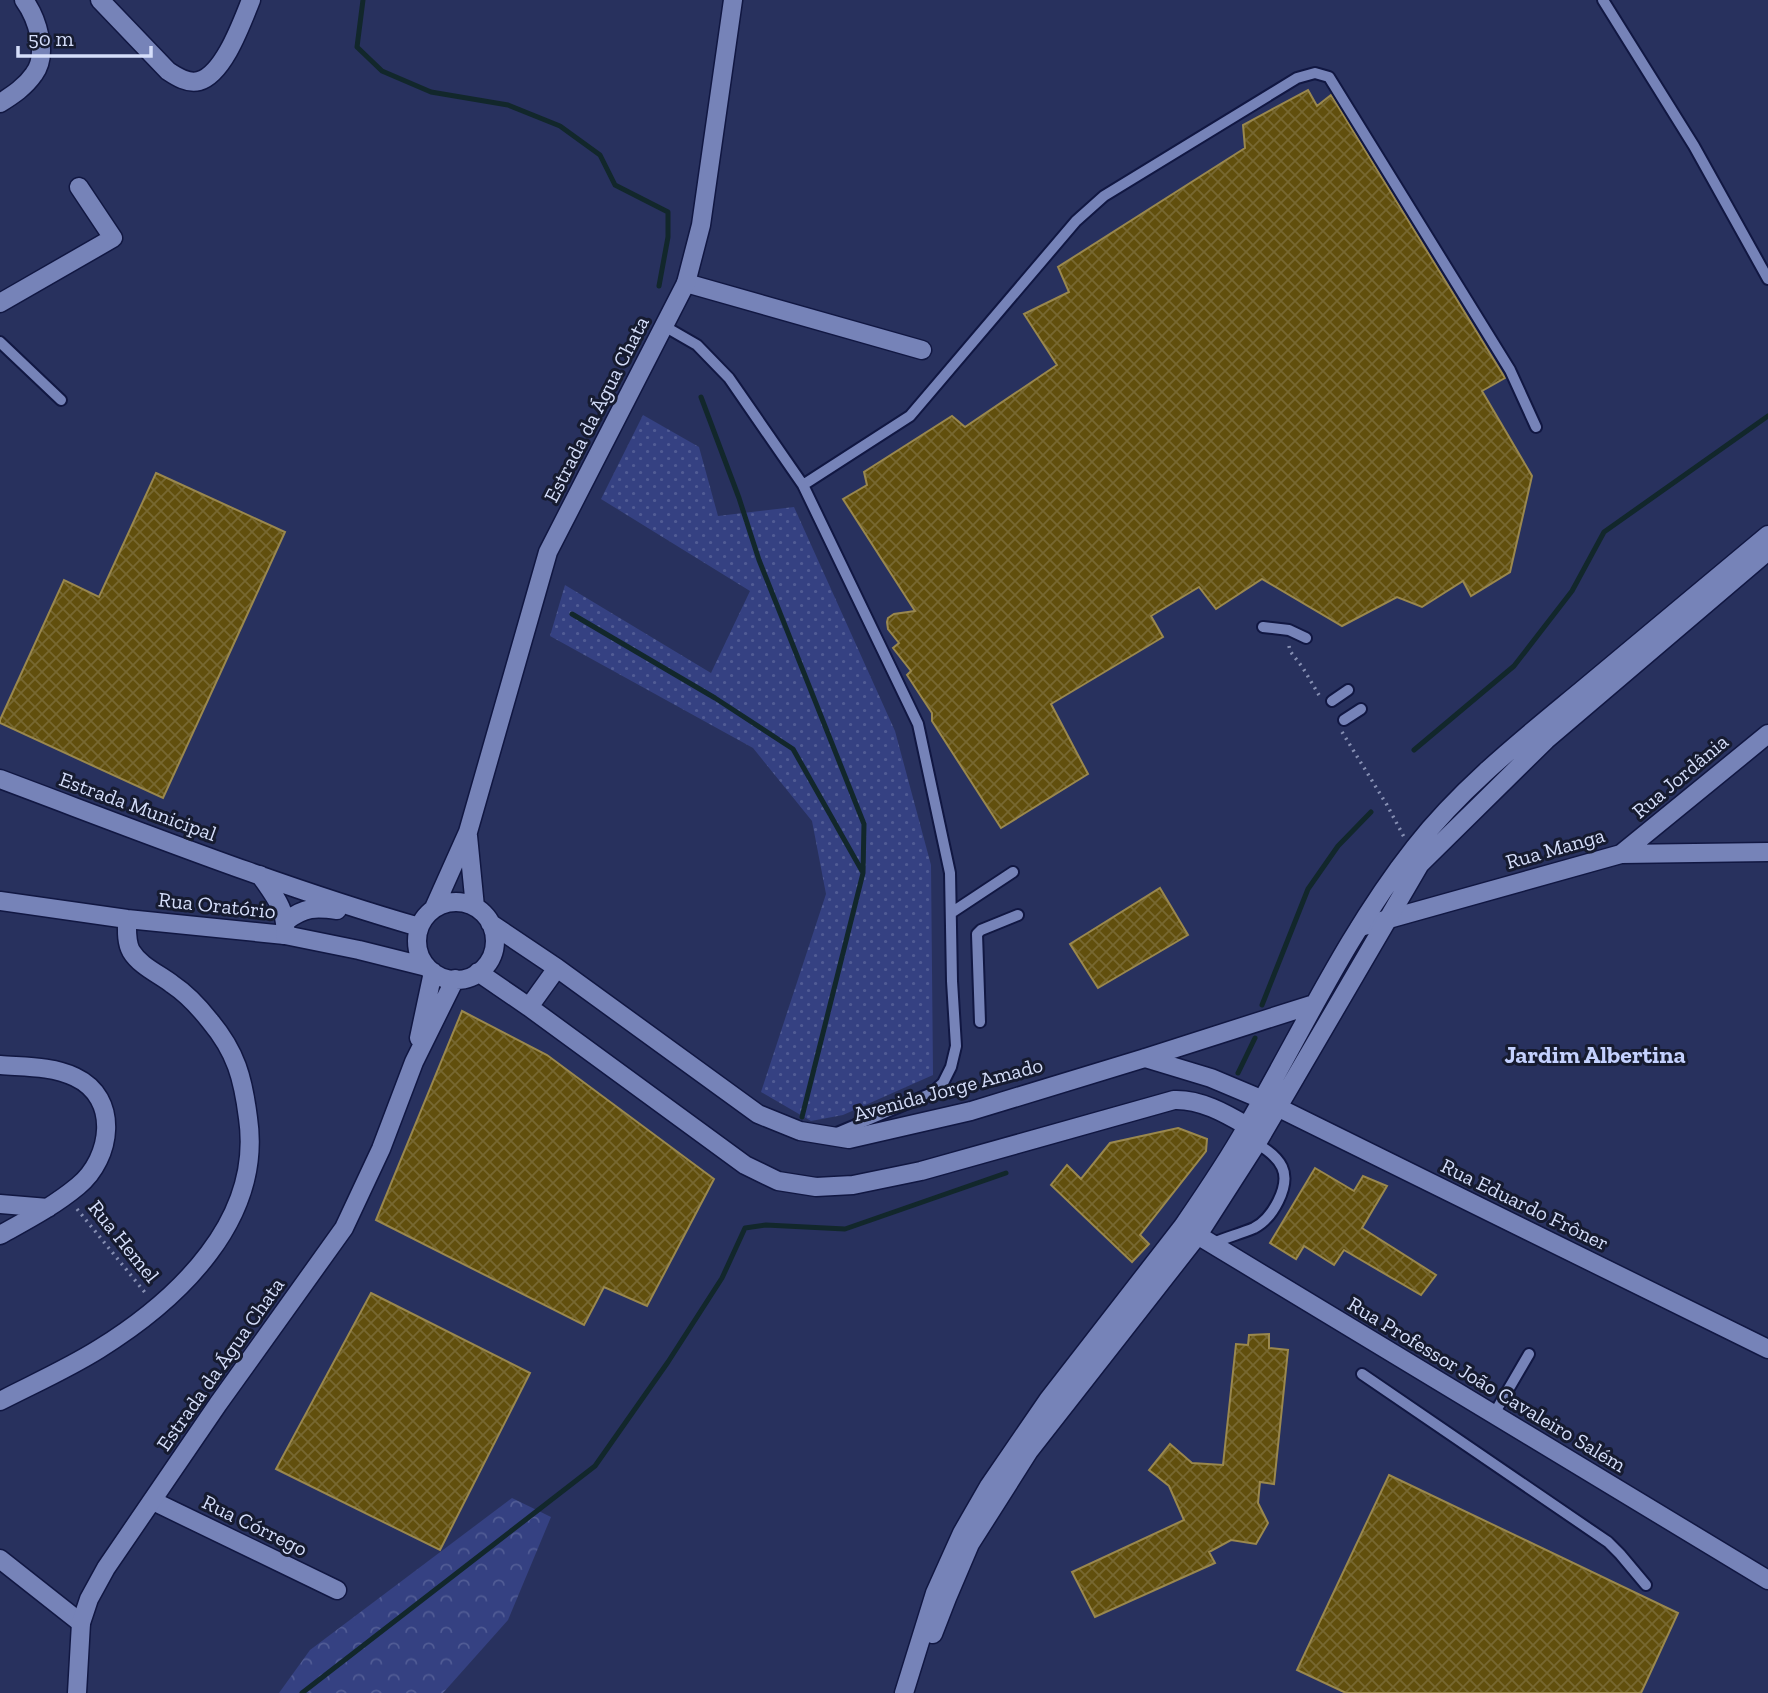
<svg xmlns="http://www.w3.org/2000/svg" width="1768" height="1693" viewBox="0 0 1768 1693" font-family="'Zilla Slab',serif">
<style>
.grass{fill:url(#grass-dots)}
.forest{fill:url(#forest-crowns)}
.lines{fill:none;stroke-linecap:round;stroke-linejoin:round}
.stream{stroke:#12272b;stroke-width:5}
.building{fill:url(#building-cross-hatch);stroke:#9a884e;stroke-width:2}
.lane-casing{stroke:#111742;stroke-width:14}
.street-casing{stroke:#111742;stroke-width:21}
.secondary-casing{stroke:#111742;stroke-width:21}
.path{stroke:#868fb3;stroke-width:3.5;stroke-dasharray:2 5;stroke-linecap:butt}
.lane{stroke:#7683b8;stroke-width:10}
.street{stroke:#7683b8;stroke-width:18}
.secondary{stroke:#7683b8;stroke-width:18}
.labels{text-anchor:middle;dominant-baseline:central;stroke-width:6;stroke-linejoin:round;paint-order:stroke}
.street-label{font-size:21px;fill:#d5defa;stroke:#161b30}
.quarter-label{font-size:24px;font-weight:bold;fill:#c4d1fe;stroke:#161b30}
</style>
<defs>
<pattern id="grass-dots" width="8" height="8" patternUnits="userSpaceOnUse" patternTransform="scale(1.75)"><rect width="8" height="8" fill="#354182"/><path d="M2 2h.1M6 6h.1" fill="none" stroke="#515c95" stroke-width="1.8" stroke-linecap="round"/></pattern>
<pattern id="forest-crowns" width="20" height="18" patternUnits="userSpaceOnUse" patternTransform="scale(1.75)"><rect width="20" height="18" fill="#354182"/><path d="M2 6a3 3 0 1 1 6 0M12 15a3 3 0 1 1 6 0" fill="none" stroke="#515c95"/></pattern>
<pattern id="building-cross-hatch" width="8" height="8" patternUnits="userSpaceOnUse" patternTransform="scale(1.75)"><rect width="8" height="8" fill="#614f0d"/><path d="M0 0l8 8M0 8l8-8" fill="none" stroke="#776831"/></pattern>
</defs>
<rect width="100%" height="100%" fill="#28315e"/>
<path class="grass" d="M643,415L699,447L718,516L794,507L895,731L931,865L933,1075L843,1115L811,1121L761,1092L826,894L812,821L753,748L550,636L565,585L711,673L750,591L601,499Z"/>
<path class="forest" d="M512,1498L551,1517L508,1620L443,1693H279L310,1650Z"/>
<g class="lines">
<path class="stream" d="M363,0L357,47L382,71L431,92L508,105L560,126L600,155L615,185L668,212V237L659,286
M701,397L739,498L759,560L864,824L863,873L802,1117
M572,614L715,698L793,749L862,871
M1414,750L1514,666L1572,591L1604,532L1768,416
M1262,1005L1308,889L1338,846L1371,812
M1238,1073L1255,1038
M302,1693L595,1466L668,1362L722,1278L745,1228L766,1225L845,1229L1006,1173"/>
</g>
<path class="building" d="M1308,90L1317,106L1331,95L1505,378L1482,391L1532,476L1510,572L1471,596L1463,581L1422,607L1397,597L1342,626L1262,579L1216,609L1199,587L1151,616L1163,637L1051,704L1088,774L1001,828L932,721V713L907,675L911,671L893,648L899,643L888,629L887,622L888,618L894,614L915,611L843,499L867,485L864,472L952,416L965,427L1057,365L1024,314L1069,292L1058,267L1245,148L1243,125Z
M156,473L285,532L163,798L0,723V720L64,580L99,597Z
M1160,888L1188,935L1098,988L1070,944Z
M462,1011L547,1055L714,1179L647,1306L604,1287L584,1325L376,1220Z
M1178,1128L1207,1139L1206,1151L1140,1235L1149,1244L1132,1262L1051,1185L1067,1165L1081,1179L1110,1143Z
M1315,1168L1354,1191L1363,1176L1387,1186L1362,1228L1436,1275L1421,1295L1344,1250L1334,1265L1304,1246L1296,1259L1270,1243Z
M371,1293L530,1373L440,1550L276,1469Z
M1269,1334V1348L1288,1350L1274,1484L1260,1482L1258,1503L1268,1523L1256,1544L1231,1540L1209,1552L1215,1563L1095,1617L1072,1572L1184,1520L1169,1486L1149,1470L1170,1444L1192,1463L1223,1465L1236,1344L1248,1345L1249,1335Z
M1389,1475L1678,1613L1641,1693H1346L1297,1670Z"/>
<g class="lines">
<defs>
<path id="lane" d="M1603,0L1694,146L1768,279
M664,326L697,345L729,378L803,485L918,724L950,873L952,981L956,1046L951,1067L943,1083L932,1093L832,1135
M0,342L61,400
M803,485L910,416L1076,221L1104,196L1297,78L1315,73L1329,77L1510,370L1536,427
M1263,627L1289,630L1306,638
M1332,701L1348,690
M1344,720L1361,709
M951,913L1013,872
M980,1022L977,934L981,930L1018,915
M1213,1243C1225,1238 1242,1233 1254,1228C1272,1219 1291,1186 1282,1167C1277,1156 1263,1147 1254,1142
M1362,1374L1608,1542L1620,1554L1646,1585
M1494,1414L1529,1354"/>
<path id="street" d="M100,0L168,71C177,77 188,84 199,81C224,74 242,22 251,0
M0,103C13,95 25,87 34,74C49,54 37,18 24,0
M686,283L922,350
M0,303L113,238L79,187
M1621,854L1768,734
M0,901L127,919L285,935
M1360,927L1621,854L1768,852
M0,1065C25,1067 52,1066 75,1077C120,1098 112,1158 78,1186C54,1206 27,1220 0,1235
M0,1204L48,1208
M0,1401C33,1384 67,1369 99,1349C178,1300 263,1220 248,1118C243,1078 236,1052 210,1021C199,1007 187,994 172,984C159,974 140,966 131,951C126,942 127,929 127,919
M153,1501L337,1590
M0,1559L81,1623"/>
<path id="secondary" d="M0,779C139,831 277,886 419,927
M468,836L475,907
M260,875C273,894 288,911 285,935L359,950L427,967
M417 941a39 39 0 1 1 78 0a39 39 0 1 1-78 0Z
M434,908L468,832L548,552L686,283L701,225L733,0
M286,921C305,907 315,907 337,910
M490,923L557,968L758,1114L800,1131L849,1139L971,1111L1145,1058L1314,1004
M478,972L529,1007L745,1165L778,1181L816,1187L853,1185L921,1171L1174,1100C1200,1099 1225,1113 1247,1126
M529,1007L557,968
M419,1038L433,972
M1145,1058L1211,1078L1261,1099L1768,1349
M1189,1230L1768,1580
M933,1634L947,1598L970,1544L1029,1451L1198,1235L1257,1143L1420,864L1546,740L1768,551
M77,1693L81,1623L89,1599L106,1568L218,1404L344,1228L381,1149L414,1062L455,979
M904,1693L935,1593L962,1533L989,1486L1048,1400L1183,1226C1205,1194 1227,1162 1246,1128C1301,1034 1347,933 1415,847C1462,787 1523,739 1581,691C1643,639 1706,587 1768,535"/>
</defs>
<use href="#lane" class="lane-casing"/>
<use href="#street" class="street-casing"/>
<use href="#secondary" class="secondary-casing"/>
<path class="path" d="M1289,646L1290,651L1303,668L1319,695
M1342,732L1387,805L1404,837
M77,1209L147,1295"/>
<use href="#lane" class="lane"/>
<use href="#street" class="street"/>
<use href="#secondary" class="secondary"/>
</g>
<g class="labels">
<g class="street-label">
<text transform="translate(596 409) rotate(-63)">Estrada da Água Chata</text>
<text transform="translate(1680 776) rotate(-40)">Rua Jordânia</text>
<text transform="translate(138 806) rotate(20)">Estrada Municipal</text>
<text transform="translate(1555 848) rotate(-16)">Rua Manga</text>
<text transform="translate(217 905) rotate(6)">Rua Oratório</text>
<text transform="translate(948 1089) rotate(-15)">Avenida Jorge Amado</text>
<text transform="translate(1525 1204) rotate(26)">Rua Eduardo Frôner</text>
<text transform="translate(124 1241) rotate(51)">Rua Hemel</text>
<text transform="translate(220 1364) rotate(-55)">Estrada da Água Chata</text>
<text transform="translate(1487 1384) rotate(31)">Rua Professor João Cavaleiro Salém</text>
<text transform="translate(255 1525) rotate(26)">Rua Córrego</text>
</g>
<g class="quarter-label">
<text x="1595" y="1054">Jardim Albertina</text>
</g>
</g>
<path d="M18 46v10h133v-10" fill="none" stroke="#d5defa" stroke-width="3.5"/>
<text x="28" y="46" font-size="21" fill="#d5defa" stroke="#161b30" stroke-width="5" paint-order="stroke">50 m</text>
</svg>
